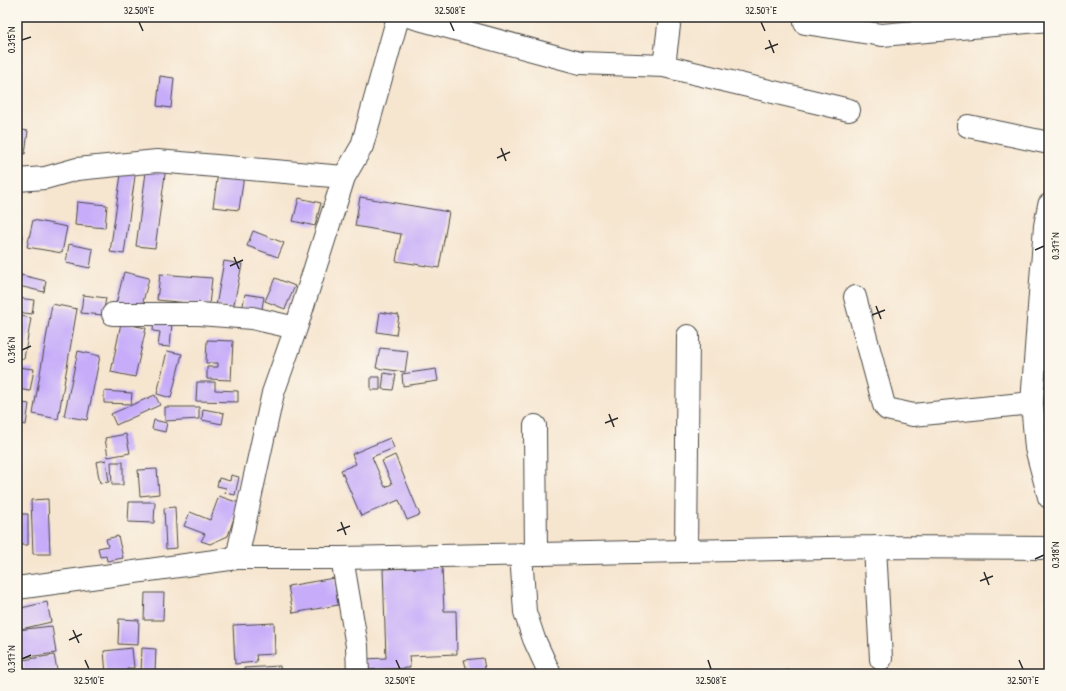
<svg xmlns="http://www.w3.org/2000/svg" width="1066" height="691" viewBox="0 0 1066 691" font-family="'Patrick Hand',sans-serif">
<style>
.building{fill:#c7adf9}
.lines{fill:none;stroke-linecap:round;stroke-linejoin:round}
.minor-casing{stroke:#494744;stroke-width:24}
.minor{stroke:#fff;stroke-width:22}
.ticks{fill:none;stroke:#2b2b2b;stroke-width:1.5}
.neatline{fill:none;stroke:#2b2b2b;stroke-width:1.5}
.ticks-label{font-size:10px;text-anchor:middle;fill:#2b2b2b}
</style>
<rect width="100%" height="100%" fill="#fbf7ec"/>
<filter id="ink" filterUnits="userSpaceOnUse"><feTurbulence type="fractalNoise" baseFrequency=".025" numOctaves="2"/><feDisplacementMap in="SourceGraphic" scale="8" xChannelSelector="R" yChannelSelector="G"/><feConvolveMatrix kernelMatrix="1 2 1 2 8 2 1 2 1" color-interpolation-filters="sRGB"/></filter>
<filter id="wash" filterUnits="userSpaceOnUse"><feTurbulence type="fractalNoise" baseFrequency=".012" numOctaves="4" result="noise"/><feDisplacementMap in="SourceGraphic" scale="16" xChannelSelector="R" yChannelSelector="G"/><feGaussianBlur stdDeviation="0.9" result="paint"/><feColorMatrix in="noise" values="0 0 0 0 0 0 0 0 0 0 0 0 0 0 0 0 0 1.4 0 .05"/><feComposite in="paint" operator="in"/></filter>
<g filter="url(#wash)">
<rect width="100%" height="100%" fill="#f6e5cf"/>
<g id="blocks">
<path class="building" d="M160,76L174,78L171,108L157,106Z
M17,129L28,131L25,154L17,152Z
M147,165L166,167L155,248L136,246Z
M122,167L136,169L124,254L110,252Z
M218,173L244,176L239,210L213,207Z
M360,197L449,212L439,268L396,261L401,234L355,226Z
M299,198L321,203L315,226L293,221Z
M77,202L107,205L105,228L75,225Z
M33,220L67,227L62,253L27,247Z
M253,231L284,243L278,257L247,246Z
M17,235L23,236L18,257H17Z
M69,244L93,249L90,268L66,263Z
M224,261L242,264L233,309L216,306Z
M124,272L149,278L141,310L116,304Z
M160,274L212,278L209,305L157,300Z
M21,275L46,281L44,292L19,286Z
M275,278L295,286L285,309L265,301Z
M245,294L264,297L261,314L242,311Z
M83,295L106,298L103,315L81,313Z
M17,298L34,300L32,314L17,312Z
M52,304L77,309L58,419L33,414Z
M380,312L399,315L396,335L377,332Z
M17,315L31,318L24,359L17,358Z
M154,321L172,323L170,347L158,346L160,332L153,331Z
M121,323L146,328L135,377L111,372Z
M207,340L233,341L231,380L207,379V367H218V363H206Z
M380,348L408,351L405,372L376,368Z
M78,351L100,356L87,420L64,416Z
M167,351L182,354L171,398L157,394Z
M17,367L34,369L30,391L17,389Z
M436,369L438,381L403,386L402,374Z
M384,373L396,375L393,390L382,389Z
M371,377H380V390H371Z
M197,382H215V390L238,391V402L196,401Z
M104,391L132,393L131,404L104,403Z
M155,395L160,405L116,425L111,414Z
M17,402L29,404L26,425L17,423Z
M165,407H199V419L165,421Z
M203,409L224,413L222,424L202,420Z
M154,420L167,423L165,432L152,429Z
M126,434L130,453L108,457L105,438Z
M390,438L394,448L372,457L385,487L392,484L382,461L395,455L420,515L407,520L399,500L361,516L341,470L356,464L352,454Z
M106,460L109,482L100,483L96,462Z
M111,462H123V485H112Z
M157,469L159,494L140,496L138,470Z
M231,475L239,477L235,495L225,493L226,488L217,486L219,478L230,481Z
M219,496L239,503L228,536L210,544L201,541L205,534L184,526L190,512L210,520Z
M48,499L50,554H33L31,500Z
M129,502H155L154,523L128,522Z
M175,507L177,548L166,549L164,508Z
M17,514H28V545H17Z
M118,536L123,558L107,561L106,556L100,557L98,548L108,546L106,539Z
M442,567L444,611H456L457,654L409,656L410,668L364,670V659L386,658L383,569Z
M334,578L338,605L293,613L288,586Z
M145,593H164L163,620H144Z
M47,602L51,622L17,630V609Z
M119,619L139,620L138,645L118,644Z
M274,623L275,654L256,655L257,662L235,664L233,625Z
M52,626L56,653L20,658L17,630Z
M132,648L134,668H127V674H106L104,651Z
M142,648L156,649L155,673L141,672Z
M54,655L58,674H25L23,660Z
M483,658L486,674H468L464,660Z
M280,666L281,674H244V668Z
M774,670L775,674H762Z
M788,670L789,674H776Z
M362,672H401V674H362Z"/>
</g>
</g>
<g filter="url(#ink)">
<use href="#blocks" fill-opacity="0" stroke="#494744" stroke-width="1"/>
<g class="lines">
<defs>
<path id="minor" d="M411,17L580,63L664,66L849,110
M805,23L882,35L1049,20
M664,66L670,17
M968,126L1049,143
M17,180L45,178L77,169L157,161L344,177
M1049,205L1045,226L1032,403L1036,448L1049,497
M855,297L884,405L887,409L913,415L1032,403
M113,314H199L252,318L296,328
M535,426L536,554
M875,547L881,659
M686,551L688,336
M521,554L525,612L534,639L550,674
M237,558L273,393L296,328L344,177L362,146L398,17
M342,558L357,646L358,674
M17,588L237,558H342L875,547L1049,548"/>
</defs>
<use href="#minor" class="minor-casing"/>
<use href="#minor" class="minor"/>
</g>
</g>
<path class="ticks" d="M139,22L143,31M450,22L454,31M761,22L765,31M22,40L31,37M769,40L774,53M765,49L778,44M501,148L506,161M497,158L510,152M1035,250L1044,246M234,257L239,269M230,266L243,260M876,306L881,319M872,315L885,310M22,350L31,346M609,414L614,427M605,423L618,418M341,522L346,535M337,531L350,526M1035,559L1044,555M984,572L989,585M980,581L993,576M73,630L79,643M69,640L82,634M22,659L31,655M85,660L89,669M396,660L400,669M708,660L711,669M1019,660L1023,669"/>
<rect width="1066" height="691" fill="none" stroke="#fbf7ec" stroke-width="44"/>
<rect x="22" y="22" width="1022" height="647" class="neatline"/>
<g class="ticks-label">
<text x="139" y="14">32.509°E</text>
<text x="450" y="14">32.508°E</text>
<text x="761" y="14">32.507°E</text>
<text transform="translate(11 40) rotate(-90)" y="4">0.315°N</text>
<text transform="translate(1055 246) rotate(-90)" y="4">0.317°N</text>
<text transform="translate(11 350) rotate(-90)" y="4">0.316°N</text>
<text transform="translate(1055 555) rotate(-90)" y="4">0.318°N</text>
<text transform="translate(11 659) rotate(-90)" y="4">0.317°N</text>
<text x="89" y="684">32.510°E</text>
<text x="400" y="684">32.509°E</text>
<text x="711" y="684">32.508°E</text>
<text x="1023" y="684">32.507°E</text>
</g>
</svg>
